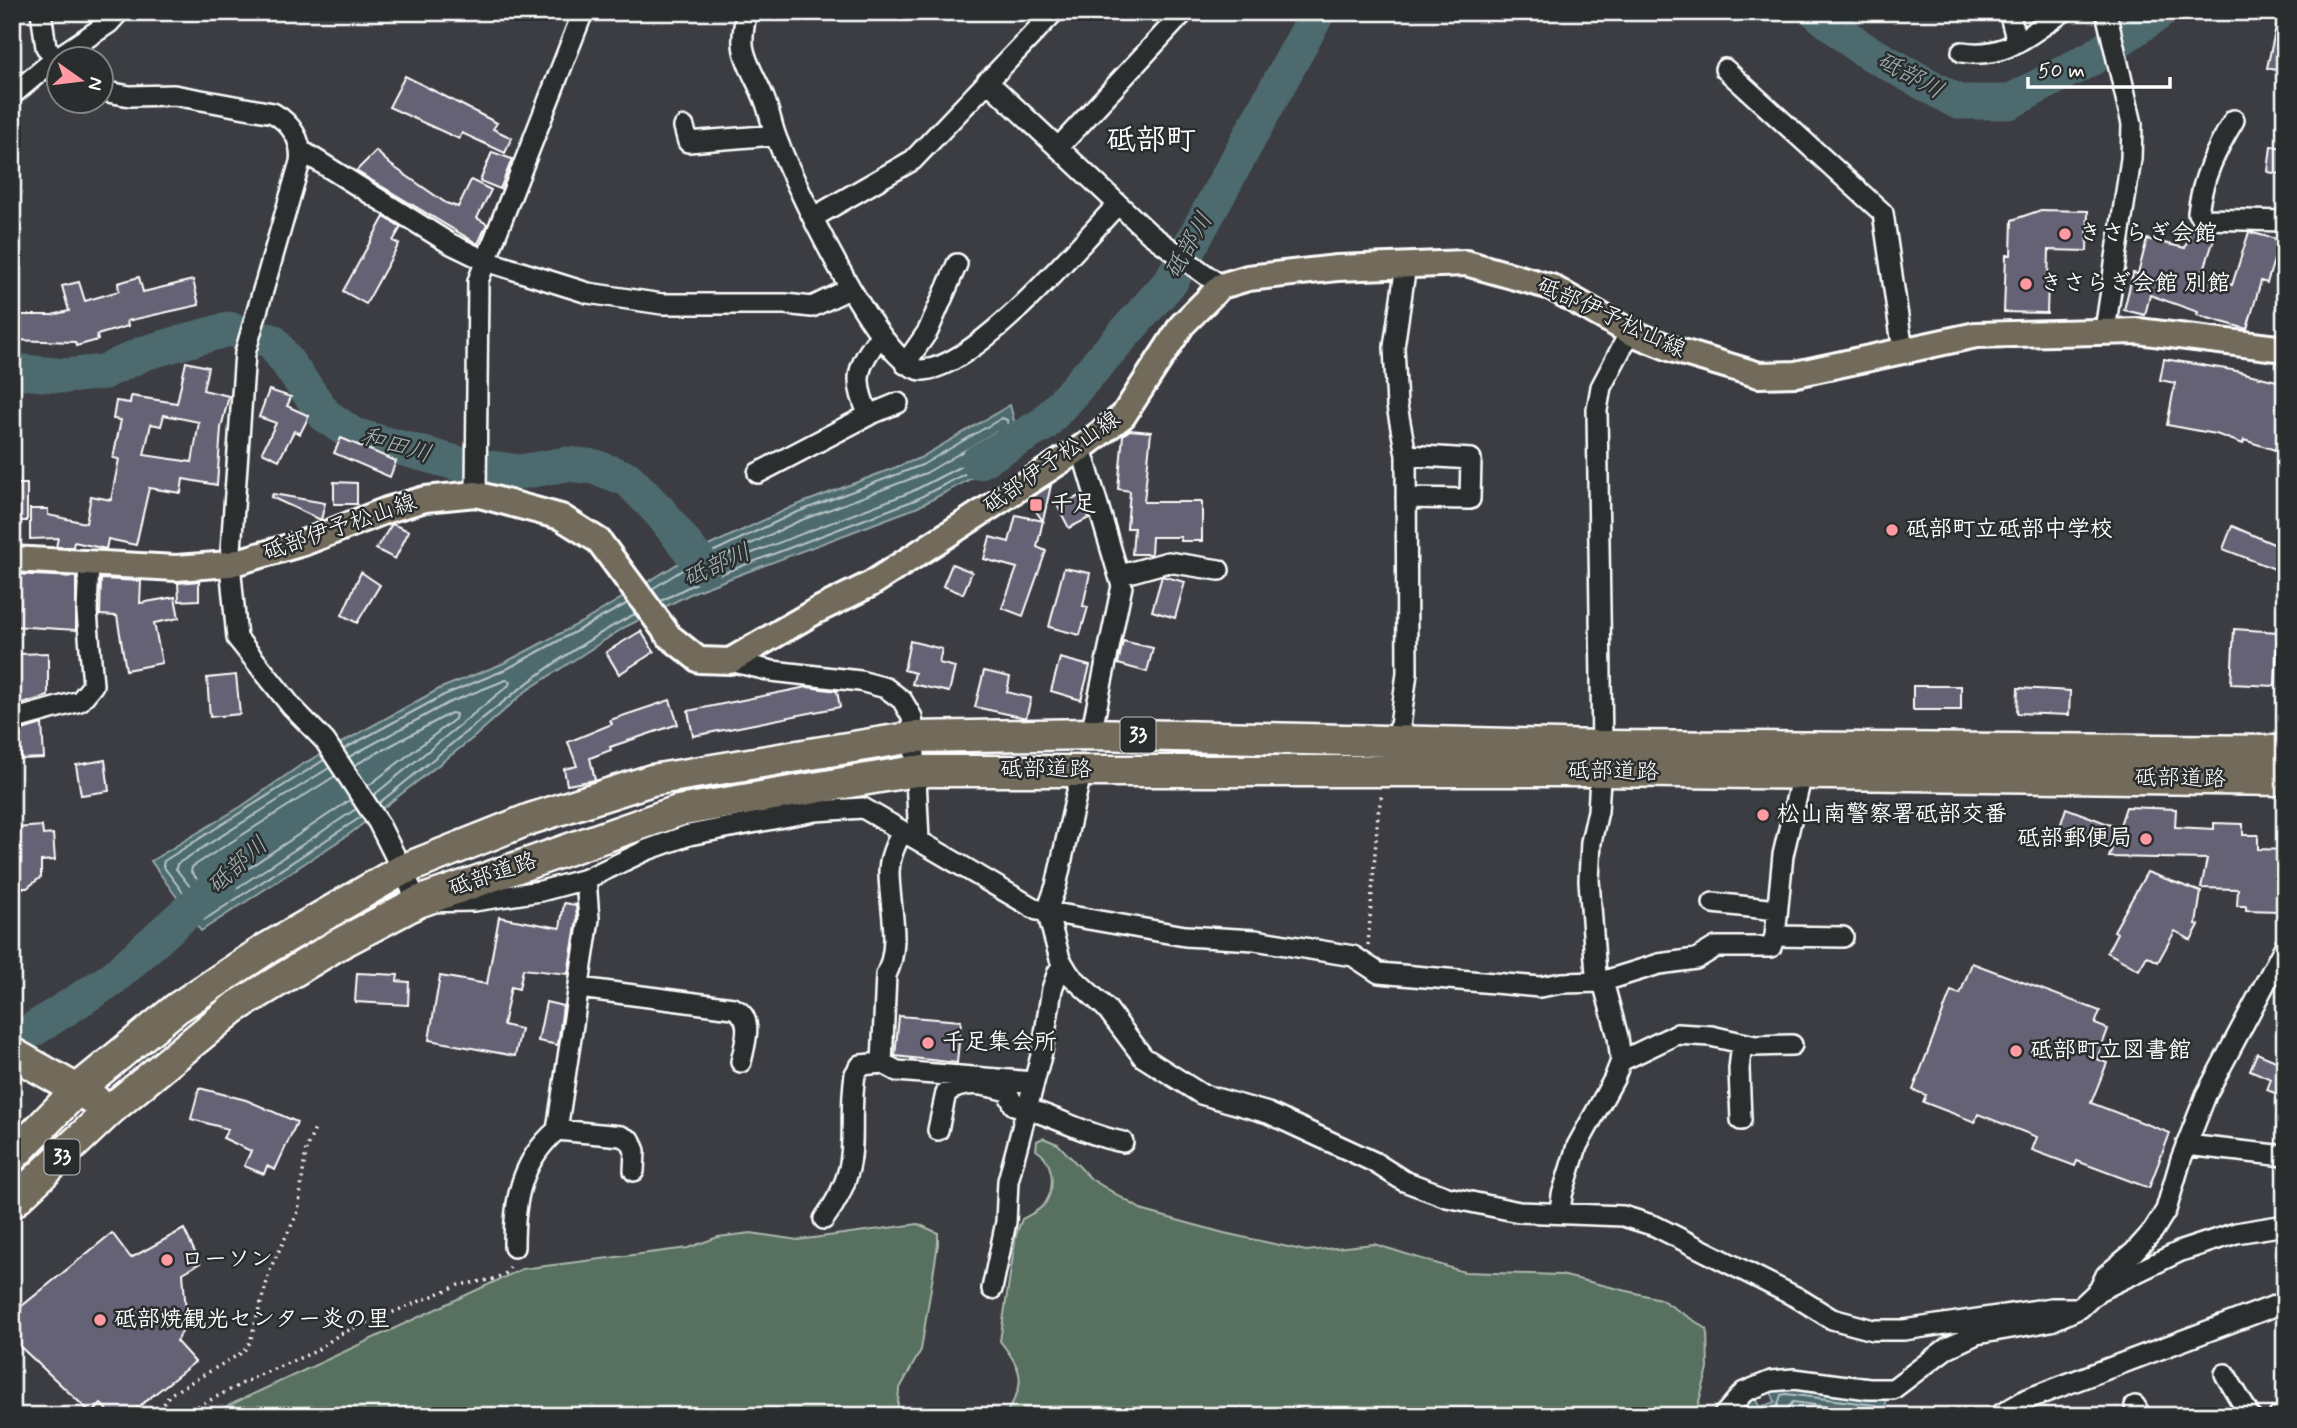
<svg xmlns="http://www.w3.org/2000/svg" width="2297" height="1428" viewBox="0 0 2297 1428" font-family="Mynerve,'Klee One',sans-serif">
<style>
.green{fill:#58705e;stroke:#acb8ae;stroke-width:2}
.water{fill:#4d6b6e;stroke:#94a6a8;stroke-width:2}
.lines{fill:none;stroke-linecap:round;stroke-linejoin:round}
.shore{stroke:#b8c4c5;stroke-width:2}
.river{stroke:#4d6b6e;stroke-width:35}
.building{fill:#666274;stroke:#fff;stroke-width:2;fill-rule:evenodd}
.minor-casing{stroke:#fff;stroke-width:24}
.major-casing{stroke:#fff;stroke-width:30}
.highway-casing{stroke:#fff;stroke-width:35}
.path{stroke:#fff;stroke-width:3.5;stroke-dasharray:2 5;stroke-linecap:butt}
.minor{stroke:#2a2d2e;stroke-width:19}
.major{stroke:#726b5a;stroke-width:24}
.highway{stroke:#726b5a;stroke-width:30}
.poi-dot{fill:#ff9aa2;stroke:#2a2d2e;stroke-width:2.5}
.labels{text-anchor:middle;dominant-baseline:central;stroke-width:5;stroke-linejoin:round;paint-order:stroke}
.shield{fill:#2a2d2e;stroke:#bfc0c0;stroke-width:2}
.shield-label{font-size:21px;font-weight:bold;fill:#fff}
.poi-label{font-size:23px;font-weight:bold;fill:#fff;stroke:#2a2d2e;text-anchor:start}
.street-label{font-size:23px;fill:#fff;stroke:#2a2d2e}
.water-label{font-size:24px;font-style:italic;fill:#a6b5b6;stroke:#2a2d2e}
.district-label{font-size:30px;font-weight:bold;fill:#fff;stroke:#2a2d2e}
</style>
<rect width="100%" height="100%" fill="#3c3d43"/>
<filter id="ink" filterUnits="userSpaceOnUse"><feTurbulence type="fractalNoise" baseFrequency=".0143" numOctaves="2"/><feDisplacementMap in="SourceGraphic" scale="14" xChannelSelector="R" yChannelSelector="G"/><feConvolveMatrix kernelMatrix="1 2 1 2 8 2 1 2 1" color-interpolation-filters="sRGB"/></filter>
<g filter="url(#ink)">
<path class="green" d="M1043,1138L1058,1144L1091,1179L1144,1211L1224,1233L1306,1251L1374,1244L1464,1272L1561,1275L1660,1299L1707,1329L1708,1369L1695,1416H1474L1454,1410L1453,1416H1004C1027,1383 1024,1372 1000,1341L1016,1235L1022,1219C1031,1214 1041,1210 1046,1202C1056,1185 1053,1160 1036,1150L1037,1141Z
M918,1224L938,1233V1244L921,1350L899,1390L897,1416H206L522,1269L688,1248L718,1237L751,1233L798,1240Z"/>
<path class="water" d="M1010,405L1022,451L918,507L694,592L625,627L526,691L473,738L351,833L201,931L151,861L242,806L301,765L441,688L502,664L584,621L702,549L792,507L920,458Z
M1797,1387L1887,1399L1883,1416H1739L1753,1396L1760,1407L1775,1402L1770,1389Z"/>
<g class="lines">
<path class="shore" d="M996,432L1001,433L1002,445L911,492L726,563L721,561L723,557L799,521L926,473Z
M652,589L706,555L795,513L922,465L1002,418L1007,420L1012,449L915,500L692,585L661,601
M344,749L444,695L505,670L628,603
M349,757L448,703L506,680L510,681L509,685L374,795
M324,760L164,861L163,866L204,920L361,817
M355,765L451,713L456,714L455,719L368,786
M329,768L177,864L176,869L207,908L356,809
M335,776L192,867L191,872L210,894L350,800
M379,803C462,738 541,662 635,614
M1747,1416L1752,1411L1762,1414L1777,1408L1781,1395L1786,1394L1875,1405L1877,1416
M1781,1416L1793,1402L1865,1412L1868,1416"/>
<path class="river" d="M1817,12L1861,48L1958,102H2009L2092,58L2160,12
M12,371L66,376L104,372L144,353L229,329L272,341L325,415L353,435L460,464L520,472L567,464L595,467L628,479L660,512L704,568
M978,462L1044,424L1171,281L1318,12
M12,1043L112,979L221,881"/>
</g>
<path class="building" d="M2278,18L2285,19V72L2267,68Z
M405,76L497,123L493,129L512,138L505,153L462,133L459,139L389,107Z
M2271,146L2285,148V175L2268,172Z
M376,151L391,165L446,203L458,207L471,180L491,190L477,218L487,224L478,244L356,171Z
M492,152L512,159L500,189L480,181Z
M2041,210L2088,211L2087,251L2049,250L2047,313L2004,312L2006,255H2011L2012,220Z
M384,217L401,227L393,241L399,244L366,304L343,291Z
M2191,229L2215,236L2202,276L2232,285L2249,232L2280,240L2267,283L2261,281L2247,329L2197,315L2198,312L2150,295L2145,315L2124,310L2133,273L2138,274L2147,239L2185,248Z
M139,277L143,292L193,280L199,305L127,321L128,326L97,335L98,340L76,346L75,342L12,340V315H52L69,311L62,286L79,282L85,301L119,291L118,283Z
M2164,359L2232,370L2285,383V418L2275,450L2244,440L2243,444L2216,434L2167,425L2175,383L2160,380Z
M186,362L208,367L203,390L229,396L221,428L217,485L183,479L181,493L149,488L136,545L108,539L106,549L74,542L73,547H56L58,538L30,539V509H48V515L86,523L91,496L111,500L119,459L113,458L121,420L113,419L116,401L130,403L131,396L177,403ZM164,415L199,422L192,462L144,455L151,424L161,426Z
M269,390L291,397L287,406L309,416L300,434L294,431L279,460L262,452L276,423L259,417Z
M1130,430L1151,432L1144,502H1202V541H1181V537H1152L1151,554H1132L1134,528H1127L1130,491L1118,489L1123,435Z
M341,438L396,461L390,477L334,453Z
M334,482L357,483V504H334Z
M12,484H27V521H12Z
M1051,485L1037,547L1046,551L1023,616L1002,608L1017,568L984,559L990,537L1009,542L1016,515L1043,521L1028,500Z
M273,494L325,503L321,520L271,497Z
M1081,495L1089,518L1069,528L1058,507Z
M392,524L409,531L395,559L376,549Z
M2232,526L2285,549V573L2223,549Z
M952,564L972,572L963,594L943,586Z
M1064,568L1090,573L1083,606L1088,607L1080,635L1049,627Z
M361,572L380,585L357,623L342,615Z
M12,574L76,577V630L12,626Z
M1162,576L1185,582L1175,618L1152,611Z
M101,579L141,581L140,603L175,597L179,618L154,623L162,663L126,670L117,616L100,615Z
M199,581V600L179,601L178,583Z
M2234,629L2278,632L2275,686L2231,684Z
M641,631L654,652L619,674L606,652Z
M910,641L942,649L939,663L955,667L949,692L912,684L915,673L904,670Z
M1123,641L1153,648L1147,672L1118,664Z
M48,653V696L18,705V654Z
M1060,658L1090,666L1081,700L1051,691Z
M984,671L1010,677L1007,692L1031,698L1026,718L975,707Z
M236,675L240,714L210,717L207,678Z
M1913,686H1961V710H1913Z
M807,687L837,691L840,707L693,736L688,711Z
M2018,688L2070,691L2069,715L2017,713Z
M670,700L678,724L610,747L611,750L590,758L595,780L567,785L564,769L577,766L568,742L612,724L610,720Z
M42,724L44,758L21,759L19,731Z
M105,760L109,791L81,795L76,765Z
M2126,807L2176,809L2175,827L2214,829V823L2243,824V835H2258V849L2285,850V877H2280L2279,911L2246,910V906H2237L2238,889L2201,888L2207,859L2109,857L2112,848L2080,837L2078,843L2057,836L2066,808L2119,828Z
M42,826L43,835L53,834L55,860L41,861V877L27,888H16L15,828Z
M2147,872L2201,892L2196,924L2199,925L2191,940L2175,931L2158,962L2147,956L2139,970L2107,952L2117,933L2114,931Z
M564,903L576,905L577,919L568,974L523,969L519,989L511,987L503,1025L521,1029L515,1056L429,1040L440,976L487,984L499,917L560,928Z
M1972,963L2100,1011L2095,1024L2108,1029L2097,1059L2107,1063L2091,1103L2170,1133L2149,1188L2077,1161L2075,1166L2032,1150L2037,1137L1978,1114L1975,1122L1923,1102L1926,1095L1913,1090L1951,991L1960,994Z
M357,973L398,975L397,981L409,982L408,1005L355,1002Z
M546,1002L563,1006L558,1045L538,1041Z
M899,1016L961,1021L957,1063L895,1056Z
M2285,1047V1097L2267,1090L2271,1079L2250,1070L2257,1053L2278,1062Z
M199,1088L246,1100L297,1122L275,1170L267,1166L264,1174L244,1166L251,1151L223,1138L228,1129L191,1119Z
M184,1229L200,1263L183,1273L187,1325L176,1341L195,1362L127,1416H113L101,1404L92,1414L12,1339V1314L112,1233L131,1258Z"/>
<g class="lines">
<defs>
<path id="minor" d="M41,12L46,47L60,63
M746,12C745,22 742,34 743,44C744,61 758,82 764,98C769,110 771,122 775,134C789,173 882,373 923,370C977,367 1079,245 1118,204
M2009,12L2017,42
M1962,52C2006,59 2028,35 2063,12
M1725,69L1883,213L1903,351
M987,81L1150,234L1221,286
M102,91L130,96L174,95L273,113C291,123 303,141 300,162L245,353L230,564L237,638L292,707L325,741L378,822L418,902L474,901L541,891L586,879L647,850L689,835L815,811L863,808L1037,910L1185,936L1255,940L1353,956L1379,973L1540,987L1562,983L1601,982L1659,964L1696,959L1716,947H1771L1775,936L1783,855L1802,774
M12,95L55,59L109,23L119,12
M2234,120C2216,150 2202,178 2198,213L2205,219L2285,221
M684,127L688,142L775,135
M1058,148L1184,12
M302,151L449,243L486,261L588,293L662,304H785L812,307L849,289
M814,217L913,160L1054,12
M2105,330L2131,159L2132,124L2106,12
M905,364L928,331L957,264
M869,415C852,380 857,366 880,336
M1081,448L1122,586L1091,734
M1406,455L1471,459L1470,499L1406,498
M758,473L869,415L898,403
M476,494L478,281L583,12
M1121,575L1168,562L1219,570
M730,661L772,671L860,681L886,688L902,700L912,717L914,737L919,840
M12,720L80,701L93,685L87,612L89,563
M1398,741L1407,673L1406,455L1397,406L1394,347L1406,265
M1082,769L1056,886L1047,911L1060,959L1069,974L1107,1009L1143,1057L1201,1094L1268,1113L1374,1162L1404,1181L1447,1197L1519,1212L1623,1216L1655,1226L1798,1298L1832,1319L1873,1330H1904L2051,1308H2080
M1713,903L1777,910
M1775,936L1843,937
M580,988L733,1008C755,1017 745,1043 741,1062
M1621,1061L1677,1034L1711,1036L1755,1046L1792,1045
M882,1063L897,1071L1034,1082
M1741,1120L1739,1069L1742,1043
M557,1130L621,1136L631,1141L635,1151L634,1171
M938,1130L946,1093C965,1079 986,1085 1007,1091L1014,1105C1052,1114 1085,1135 1123,1142
M2186,1145L2285,1156
M1560,1212L1562,1195L1577,1146L1614,1079L1621,1061L1618,1037L1605,989L1596,974L1589,880L1591,842L1598,811L1602,746L1597,410L1601,387L1630,332
M824,1219C866,1162 846,1136 855,1074L861,1065L882,1063L886,975C902,943 889,906 889,872C889,857 896,844 902,831
M514,1247C514,1200 521,1161 557,1130L589,919L586,879
M992,1289L1006,1222L1008,1181L1042,1052L1052,989L1058,972L1063,967
M2099,1290L2106,1275L2134,1252L2153,1231L2166,1210L2181,1159L2206,1095L2285,946
M2225,1374L2250,1416
M2135,1406L2141,1416
M1723,1416L1744,1392L1771,1381L1794,1379L1869,1389H1893L1947,1348L1977,1334L2051,1321L2080,1308L2098,1291L2181,1251L2236,1233L2285,1225
M1998,1416L2027,1399L2285,1302
M2279,1416L2285,1413"/>
<path id="major" d="M12,559L176,568L230,564L303,543L387,510L425,499L476,494L561,517L599,541L669,636L699,660L730,661L816,611L871,584L1081,448L1123,416L1182,325L1221,286L1248,278L1337,268L1466,263L1551,287L1630,332L1675,350L1759,375L1796,374L1976,335L2138,331L2285,349"/>
<path id="highway" d="M12,1053L95,1100
M12,1157L79,1088L177,1008L266,949L402,870L530,819L652,780L914,737L1091,734L1602,746L2285,751
M12,1203L110,1110L234,1008L337,945L418,902L678,811L915,771H1601L2285,780"/>
</defs>
<use href="#minor" class="minor-casing"/>
<use href="#major" class="major-casing"/>
<use href="#highway" class="highway-casing"/>
<path class="path" d="M1368,945L1378,814L1382,793
M157,1416L169,1395L243,1352L250,1342L271,1267L298,1212L306,1149L315,1129
M179,1416L255,1377L314,1352L340,1334L459,1285L494,1279L506,1273L511,1266"/>
<use href="#minor" class="minor"/>
<use href="#major" class="major"/>
<use href="#highway" class="highway"/>
</g>
</g>
<g class="poi-dot">
<circle cx="2065" cy="234" r="7"/>
<circle cx="2026" cy="284" r="7"/>
<rect x="1029" y="498" width="14" height="14" rx="3.5"/>
<circle cx="1892" cy="530" r="7"/>
<circle cx="1763" cy="815" r="7"/>
<circle cx="2146" cy="839" r="7"/>
<circle cx="928" cy="1043" r="7"/>
<circle cx="2016" cy="1051" r="7"/>
<circle cx="167" cy="1260" r="7"/>
<circle cx="100" cy="1320" r="7"/>
</g>
<g class="labels">
<g class="shield">
<rect x="1120.5" y="717.5" width="35" height="35" rx="5"/>
<rect x="44.5" y="1139.5" width="35" height="35" rx="5"/>
</g>
<g class="shield-label">
<text x="1138" y="735">33</text>
<text x="62" y="1157">33</text>
</g>
<g class="poi-label">
<text x="2079" y="234">きさらぎ会館</text>
<text x="2040" y="284">きさらぎ会館 別館</text>
<text x="1050" y="505">千足</text>
<text x="1906" y="530">砥部町立砥部中学校</text>
<text x="1777" y="815">松山南警察署砥部交番</text>
<text x="2132" y="839" text-anchor="end">砥部郵便局</text>
<text x="942" y="1043">千足集会所</text>
<text x="2030" y="1051">砥部町立図書館</text>
<text x="181" y="1260">ローソン</text>
<text x="114" y="1320">砥部焼観光センター炎の里</text>
</g>
<g class="street-label">
<text transform="translate(1611 318) rotate(25)">砥部伊予松山線</text>
<text transform="translate(1052 463) rotate(-35)">砥部伊予松山線</text>
<text transform="translate(340 528) rotate(-19)">砥部伊予松山線</text>
<text x="1046" y="770">砥部道路</text>
<text transform="translate(1613 772) rotate(1)">砥部道路</text>
<text transform="translate(2180 779) rotate(1)">砥部道路</text>
<text transform="translate(493 875) rotate(-19)">砥部道路</text>
</g>
<g class="water-label">
<text transform="translate(1910 76) rotate(29)">砥部川</text>
<text transform="translate(1189 246) rotate(-60)">砥部川</text>
<text transform="translate(396 446) rotate(16)">和田川</text>
<text transform="translate(717 566) rotate(-24)">砥部川</text>
<text transform="translate(238 866) rotate(-42)">砥部川</text>
</g>
<g class="district-label">
<text x="1151" y="140">砥部町</text>
</g>
</g>
<rect width="2297" height="1428" fill="none" stroke="#2a2d2e" stroke-width="42"/>
<rect x="21" y="21" width="2255" height="1386" fill="none" stroke="#fff" stroke-width="2.5" filter="url(#ink)"/>
<g transform="translate(80 80) rotate(104)"><circle r="33" fill="#2a2d2e" stroke="#7f8182" stroke-width="2"/>
<path d="M0-5L12 26L0 18L-12 26Z" fill="#ff9aa2"/>
<text y="-10" font-size="19" font-weight="bold" text-anchor="middle" fill="#ffffff">N</text>
</g>
<path d="M2028 77v10h142v-10" fill="none" stroke="#ffffff" stroke-width="3.5"/>
<text x="2038" y="77" font-size="21" fill="#ffffff" stroke="#2a2d2e" stroke-width="5" paint-order="stroke">50 m</text>
</svg>
